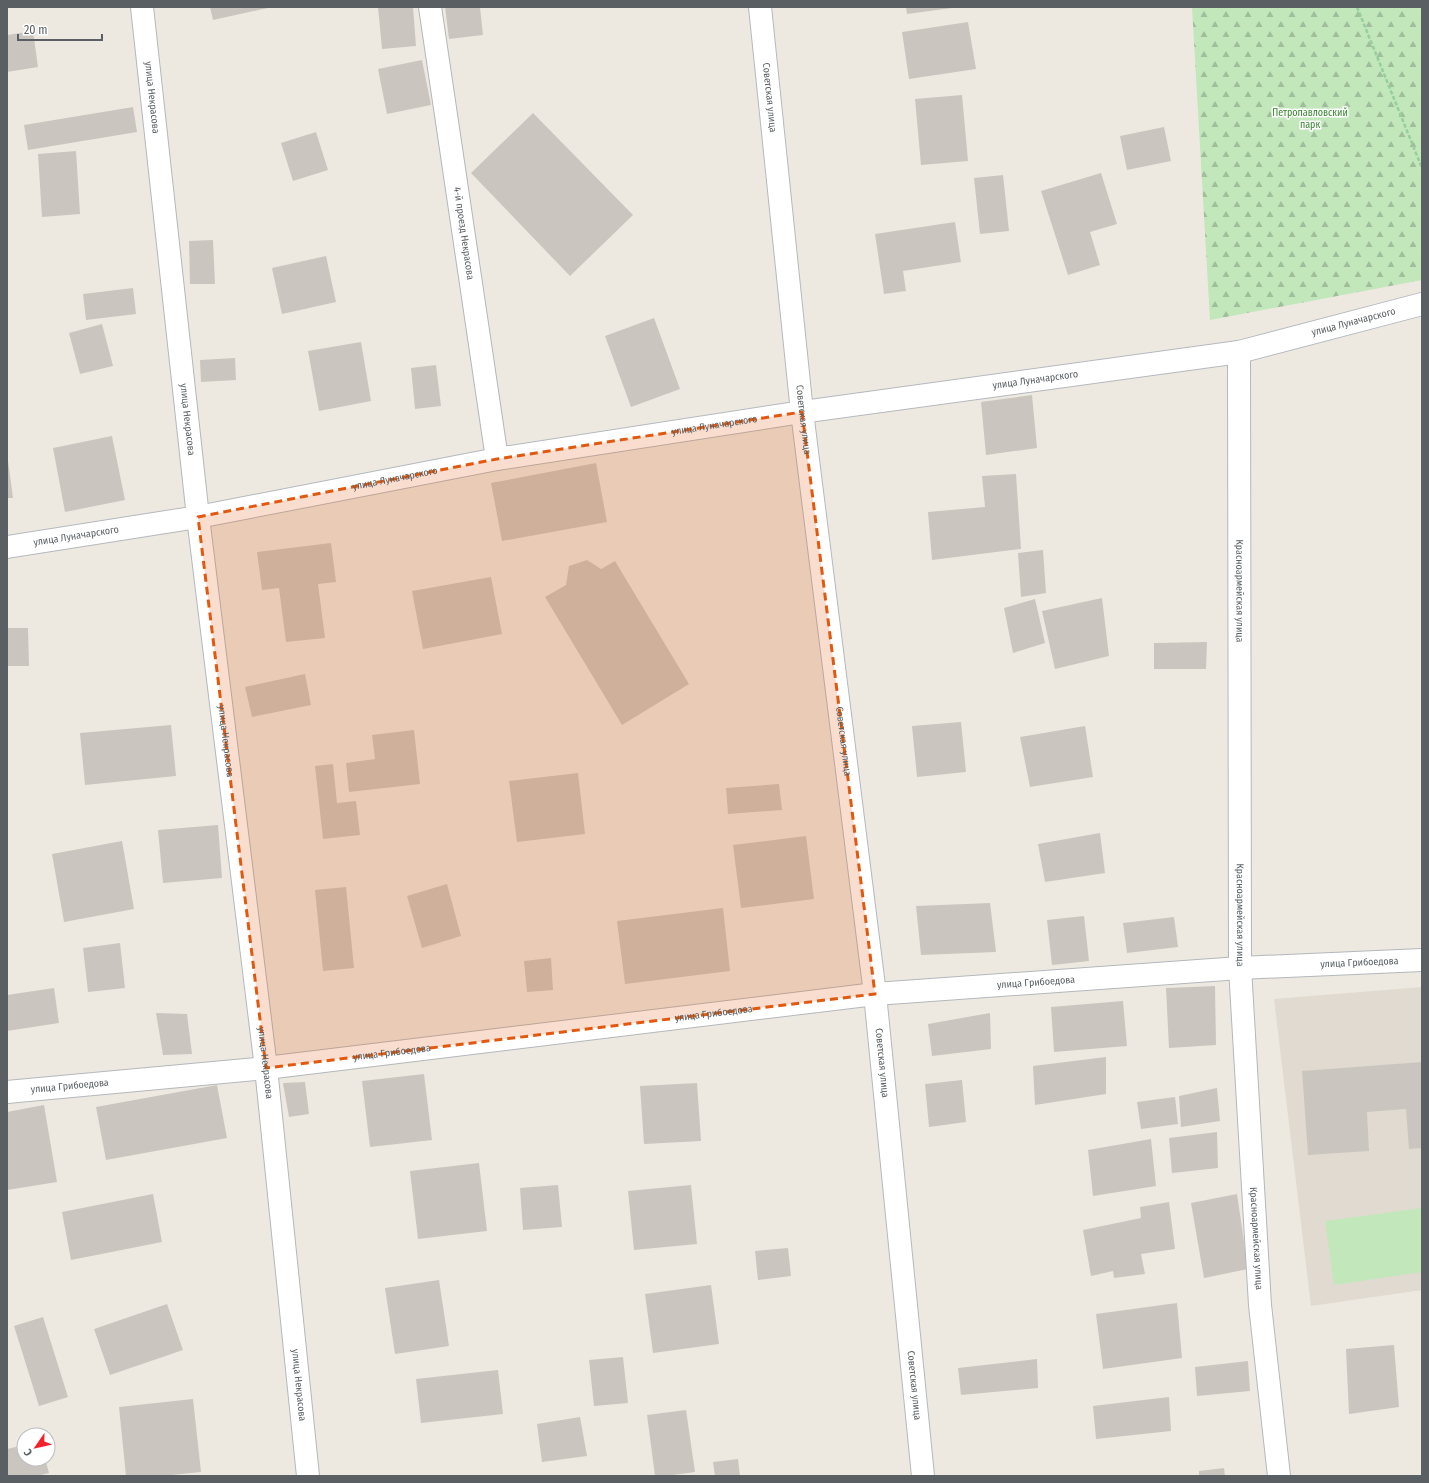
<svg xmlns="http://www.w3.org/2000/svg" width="1429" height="1483" viewBox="0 0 1429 1483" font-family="'Fira Sans Condensed',sans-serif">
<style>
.education{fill:#e0dad1}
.forest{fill:url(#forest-firs)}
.garden{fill:#c1e7bb}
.building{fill:#cac6bf}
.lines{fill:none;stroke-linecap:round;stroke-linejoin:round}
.street-casing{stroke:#b3b8bc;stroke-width:24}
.secondary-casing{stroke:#b4b9be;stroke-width:24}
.path{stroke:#96ce9e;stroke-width:2.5;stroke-dasharray:4 2;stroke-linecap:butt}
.street{stroke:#fff;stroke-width:22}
.secondary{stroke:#fff;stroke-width:22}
.marked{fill:#e15910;fill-opacity:0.2;stroke:#e15910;stroke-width:3;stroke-dasharray:8 5;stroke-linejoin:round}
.labels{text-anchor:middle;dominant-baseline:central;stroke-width:3;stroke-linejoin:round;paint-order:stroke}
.street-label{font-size:10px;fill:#595f63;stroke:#fff}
.park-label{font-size:10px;fill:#36842e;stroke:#fff}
</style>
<defs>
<pattern id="forest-firs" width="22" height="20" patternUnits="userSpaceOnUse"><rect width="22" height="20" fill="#c1e7bb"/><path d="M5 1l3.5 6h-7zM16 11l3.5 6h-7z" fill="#a0be9c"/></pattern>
</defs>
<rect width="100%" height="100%" fill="#ede9e0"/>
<path class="education" d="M1422,987V1290L1311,1306L1274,999Z"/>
<path class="forest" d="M1192,7H1422V280L1210,320Z"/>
<path class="garden" d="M1422,1208V1272L1334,1285L1325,1221Z"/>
<path class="building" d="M210,7H268V8L213,20Z
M378,7H413L416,46L382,49Z
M445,7H480L483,35L449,39Z
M906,7H952V8L907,14Z
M968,22L976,69L909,79L902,32Z
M33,31L38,67L7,72V35Z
M422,60L431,105L387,114L378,69Z
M962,95L968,161L921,165L915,99Z
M133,107L137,132L28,150L24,125Z
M533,113L633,215L570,276L471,173Z
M1164,127L1171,161L1127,170L1120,136Z
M316,132L328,170L293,181L281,143Z
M76,151L80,214L42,217L38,154Z
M1101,173L1117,224L1090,232L1100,265L1068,275L1041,191Z
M1003,175L1009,231L980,234L974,178Z
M955,222L961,262L903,271L906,291L884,294L875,234Z
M213,240L215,284H190L189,241Z
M326,256L336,302L282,314L272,268Z
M133,288L136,314L86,320L83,294Z
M654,318L680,389L631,407L605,336Z
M102,324L113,366L80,374L69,333Z
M361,342L371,401L319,411L308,351Z
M235,358L236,380L201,382L200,360Z
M436,365L441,406L415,409L411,368Z
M1032,395L1037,448L986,455L981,402Z
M112,436L125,500L65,512L53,448Z
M7,453L13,498H7Z
M596,463L607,522L502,541L491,483Z
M1016,474L1021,549L932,560L928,512L985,507L982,476Z
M331,543L336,582L318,584L325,638L286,642L279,588L262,590L257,552Z
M1043,550L1046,593L1021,597L1018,553Z
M587,560L601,569L615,561L689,684L622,725L545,597L566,585L569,566Z
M491,577L502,634L423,649L412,591Z
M1102,598L1109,656L1055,669L1042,611Z
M1035,599L1045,643L1013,653L1004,608Z
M7,628H28L29,666H7Z
M1207,642L1206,669H1154V643Z
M305,674L311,705L252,717L245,687Z
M961,722L966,772L917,777L912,726Z
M171,725L176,776L85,785L80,733Z
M1085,726L1093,777L1030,787L1020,737Z
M414,730L420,784L349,792L346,763L375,759L372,735Z
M333,764L337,803L356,801L360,835L323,839L315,766Z
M578,773L585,834L517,842L509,781Z
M779,784L782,810L728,814L726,788Z
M218,825L222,878L163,883L158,830Z
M1100,833L1105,873L1045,882L1038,844Z
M806,836L814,899L741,908L733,845Z
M122,841L134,909L64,922L52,854Z
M447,884L461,936L422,948L407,896Z
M346,887L354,968L323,971L315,890Z
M990,903L996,952L921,955L916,906Z
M723,908L730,971L625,984L617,921Z
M1084,916L1089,961L1052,965L1047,920Z
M1174,917L1178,947L1127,953L1123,923Z
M120,943L125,988L88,992L83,948Z
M551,958L553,990L527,992L524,961Z
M1215,986L1216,1045L1169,1048L1166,988Z
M54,988L59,1023L7,1031V995Z
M1123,1001L1127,1046L1054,1052L1051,1007Z
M156,1013L187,1014L192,1054L163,1055Z
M990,1013L991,1049L932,1056L928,1024Z
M1106,1057V1094L1035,1105L1033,1066Z
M1422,1062V1148L1409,1149L1406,1109L1367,1112L1369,1151L1308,1155L1302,1071Z
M424,1074L432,1140L370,1147L362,1081Z
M962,1080L966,1122L929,1127L925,1084Z
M305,1082L309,1114L289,1117L283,1083Z
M697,1083L701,1141L644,1144L640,1086Z
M217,1085L227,1138L106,1160L96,1107Z
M1217,1088L1220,1121L1181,1127L1179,1096Z
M1175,1097L1178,1124L1141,1129L1137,1102Z
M44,1105L57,1182L7,1190V1112Z
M1217,1132L1218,1168L1172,1173L1169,1138Z
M1151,1139L1156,1186L1093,1196L1088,1150Z
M479,1163L487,1231L418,1239L410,1171Z
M558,1185L562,1227L523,1230L520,1188Z
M691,1185L697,1244L634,1250L628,1191Z
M153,1194L162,1242L71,1260L62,1212Z
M1237,1194L1248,1269L1204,1278L1191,1203Z
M1169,1202L1175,1249L1141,1254L1145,1274L1114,1278L1113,1271L1091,1276L1083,1230L1141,1218L1140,1207Z
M788,1248L791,1276L758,1280L755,1251Z
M439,1280L449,1346L395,1354L385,1288Z
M711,1285L719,1344L653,1353L645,1294Z
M1177,1303L1182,1358L1103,1369L1096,1314Z
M167,1304L183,1350L110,1375L94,1329Z
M43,1317L68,1397L39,1406L14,1326Z
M1394,1345L1399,1407L1349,1414L1346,1349Z
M623,1357L628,1403L594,1406L589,1360Z
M1037,1359L1038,1388L961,1395L958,1368Z
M1248,1361L1250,1391L1197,1396L1195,1367Z
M498,1370L503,1414L421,1423L416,1379Z
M1169,1397L1171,1431L1096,1439L1093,1406Z
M193,1399L201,1472L162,1476H126L119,1407Z
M686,1410L695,1472L666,1476H655L647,1415Z
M580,1417L587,1456L542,1462L537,1424Z
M24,1445V1459H45L49,1473L37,1476H7V1449Z
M738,1459L740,1476H715L713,1462Z
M1224,1468L1225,1476H1199V1471Z"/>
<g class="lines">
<defs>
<g id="street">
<path id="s1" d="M142,7L198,517L266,1068L308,1476"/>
<path id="s2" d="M430,7L497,459"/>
<path id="s3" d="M1239,352L1240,968L1260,1305L1279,1476"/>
<path id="s4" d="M7,1092L266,1068L875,994L1240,968L1422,960"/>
</g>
<g id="secondary">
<path id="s5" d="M760,7L802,412L875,994L923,1476"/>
<path id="s6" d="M7,547L198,517L497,459L802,412L1239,352L1422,304"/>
</g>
</defs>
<use href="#street" class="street-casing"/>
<use href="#secondary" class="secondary-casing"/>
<path class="path" d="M1357,7L1422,168"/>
<use href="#street" class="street"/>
<use href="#secondary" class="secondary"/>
</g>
<path class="marked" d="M802,412L875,994L266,1068L198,517L497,459Z"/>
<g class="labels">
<g class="street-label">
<text stroke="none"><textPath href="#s1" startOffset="91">улица Некрасова</textPath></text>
<text stroke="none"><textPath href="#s5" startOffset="91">Советская улица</textPath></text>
<text stroke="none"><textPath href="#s2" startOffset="229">4-й проезд Некрасова</textPath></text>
<text stroke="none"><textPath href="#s6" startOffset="1366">улица Луначарского</textPath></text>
<text stroke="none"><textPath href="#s6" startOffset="1042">улица Луначарского</textPath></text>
<text stroke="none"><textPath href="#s1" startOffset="415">улица Некрасова</textPath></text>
<text stroke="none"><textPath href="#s5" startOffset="415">Советская улица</textPath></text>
<text stroke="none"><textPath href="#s6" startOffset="718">улица Луначарского</textPath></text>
<text stroke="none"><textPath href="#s6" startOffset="394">улица Луначарского</textPath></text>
<text stroke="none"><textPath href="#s6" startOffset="70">улица Луначарского</textPath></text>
<text stroke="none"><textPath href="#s3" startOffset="239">Красноармейская улица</textPath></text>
<text stroke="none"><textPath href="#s1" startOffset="739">улица Некрасова</textPath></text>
<text stroke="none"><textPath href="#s5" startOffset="739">Советская улица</textPath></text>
<text stroke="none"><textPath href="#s3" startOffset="563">Красноармейская улица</textPath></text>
<text stroke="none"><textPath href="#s4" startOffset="1359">улица Грибоедова</textPath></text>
<text stroke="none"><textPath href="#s4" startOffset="1035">улица Грибоедова</textPath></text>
<text stroke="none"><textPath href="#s4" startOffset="711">улица Грибоедова</textPath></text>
<text stroke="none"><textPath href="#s4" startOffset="387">улица Грибоедова</textPath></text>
<text stroke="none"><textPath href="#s1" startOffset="1063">улица Некрасова</textPath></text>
<text stroke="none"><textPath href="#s5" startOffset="1063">Советская улица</textPath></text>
<text stroke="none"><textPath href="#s4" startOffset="63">улица Грибоедова</textPath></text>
<text stroke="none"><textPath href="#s3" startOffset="887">Красноармейская улица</textPath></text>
<text stroke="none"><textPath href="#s1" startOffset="1387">улица Некрасова</textPath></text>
<text stroke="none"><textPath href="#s5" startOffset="1387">Советская улица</textPath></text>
</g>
<g class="park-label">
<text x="1310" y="113">Петропавловский<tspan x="1310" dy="12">парк</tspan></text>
</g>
</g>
<rect width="1429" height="1483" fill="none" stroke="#595f63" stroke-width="16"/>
<g transform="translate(36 1447) rotate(236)"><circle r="19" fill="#ffffff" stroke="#bdbfc1"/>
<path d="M0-3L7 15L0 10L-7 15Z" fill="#f4202c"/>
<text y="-6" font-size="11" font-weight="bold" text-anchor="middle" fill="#595f63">С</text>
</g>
<path d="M18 34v6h84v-6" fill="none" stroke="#595f63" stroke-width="2"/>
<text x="24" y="34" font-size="12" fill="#595f63" stroke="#ffffff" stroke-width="3" paint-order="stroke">20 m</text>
</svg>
